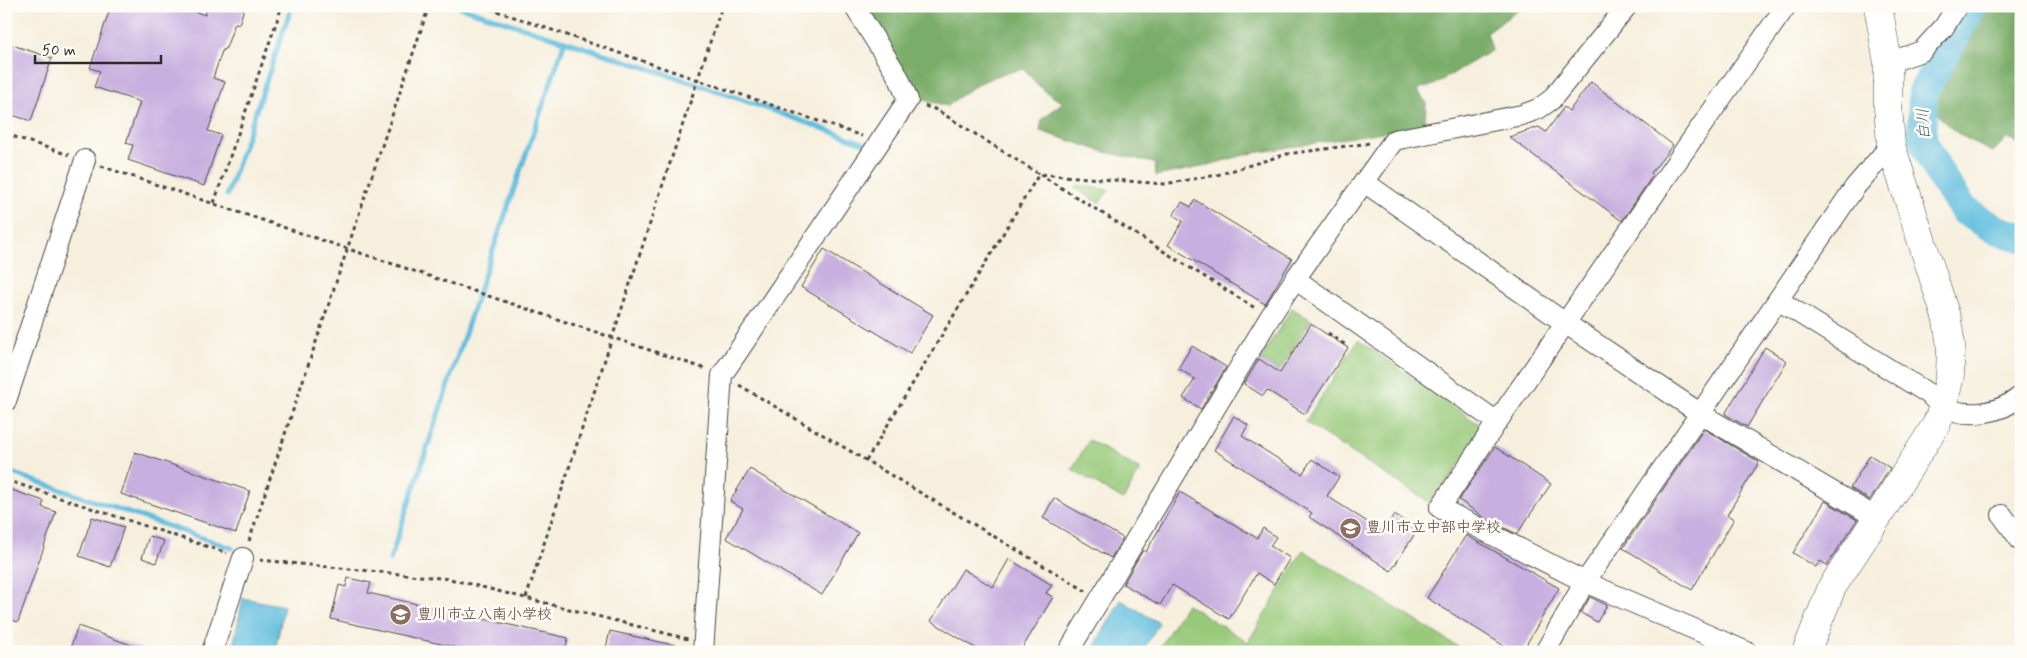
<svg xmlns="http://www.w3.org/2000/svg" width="2027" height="658" viewBox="0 0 2027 658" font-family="Mynerve,'Klee One',sans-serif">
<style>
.green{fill:#98c979;stroke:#627a52}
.forest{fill:#7aad69;stroke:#526c4a}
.water{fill:#60bdde;stroke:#467484}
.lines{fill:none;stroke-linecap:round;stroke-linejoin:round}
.stream{stroke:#60bdde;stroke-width:5}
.river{stroke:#60bdde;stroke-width:30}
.building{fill:#c7afdf}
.street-casing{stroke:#494846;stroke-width:22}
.secondary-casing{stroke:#494846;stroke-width:29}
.path{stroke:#494846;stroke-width:3;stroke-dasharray:4 4;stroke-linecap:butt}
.street{stroke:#fff;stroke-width:20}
.secondary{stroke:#fff;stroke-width:28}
.labels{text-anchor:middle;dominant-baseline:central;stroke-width:5;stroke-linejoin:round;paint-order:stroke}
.education-label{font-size:15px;font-weight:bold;fill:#785e54;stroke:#fdfcf7;text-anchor:start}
.water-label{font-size:16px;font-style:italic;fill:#3e5e6a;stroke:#fdfcf7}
</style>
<rect width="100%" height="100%" fill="#fdfcf7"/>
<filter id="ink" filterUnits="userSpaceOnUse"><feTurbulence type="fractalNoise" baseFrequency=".02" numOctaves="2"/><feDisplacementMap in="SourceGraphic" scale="10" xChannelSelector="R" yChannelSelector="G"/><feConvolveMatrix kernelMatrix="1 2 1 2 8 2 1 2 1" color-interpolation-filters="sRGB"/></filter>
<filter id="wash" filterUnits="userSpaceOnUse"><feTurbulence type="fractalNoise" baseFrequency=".0096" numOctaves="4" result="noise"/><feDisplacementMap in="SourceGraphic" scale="20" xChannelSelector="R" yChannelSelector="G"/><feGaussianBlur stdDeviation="1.12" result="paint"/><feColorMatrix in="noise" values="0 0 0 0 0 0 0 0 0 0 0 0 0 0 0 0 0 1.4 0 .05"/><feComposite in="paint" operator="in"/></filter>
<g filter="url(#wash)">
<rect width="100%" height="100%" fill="#f6efdd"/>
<path class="green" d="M1078,185L1109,190L1099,203L1075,188Z
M1292,308L1311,320L1279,371L1260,359Z
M1358,340L1483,427L1433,505L1305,422Z
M1089,440L1140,470L1123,500L1072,469Z
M1303,550L1466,652H1157L1186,604L1248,642Z"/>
<path class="forest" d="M863,6H1523L1487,33L1492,50L1434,85L1417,89L1426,103L1425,125L1248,154L1201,167L1156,176L1155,163L1105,152L1040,131L1042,119L1063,102C1046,94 1036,85 1025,69C994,74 971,85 948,106L915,98Z
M1978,6H2021V147L2007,138L1993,152C1973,143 1929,122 1933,95C1933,91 1935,87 1937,83Z"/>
<path class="water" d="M243,598L284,606L275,652H232Z
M1121,600L1159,623L1142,652H1091Z"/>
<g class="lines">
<path class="stream" d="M457,6L706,87L869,145
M227,195L292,6
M6,471L232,548
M390,560L482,282L565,41"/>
<path class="river" d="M1972,6L1923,92L1922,140L1942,178L1965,211L1997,230L2021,237"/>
</g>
<g id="blocks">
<path class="building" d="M111,6H179L205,15L208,6H245L239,24L235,23L226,48L222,51L213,78L225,82L208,131L221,135L204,186L128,160L133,145L126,143L140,102L94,87L100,71L90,68Z
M6,43L52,58L31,121L6,113Z
M1591,82L1673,145L1651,173L1653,175L1622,221L1509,137L1539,127L1546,132L1564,107L1569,111Z
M1195,200L1292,259L1265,304L1168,245L1183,221L1173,215L1182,202L1191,207Z
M824,249L933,315L910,353L801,287Z
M1311,324L1348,348L1305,414L1267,390L1263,396L1244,384L1259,359L1280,373Z
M1192,346L1226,367L1201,409L1183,398L1195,379L1178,368Z
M1765,347L1787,361L1747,427L1725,414Z
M1234,416L1248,425L1242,436L1302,474L1312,459L1339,477L1327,496L1383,532L1394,515L1418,529L1391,571L1309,517L1312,513L1214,450Z
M1704,429L1759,462L1727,515L1734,519L1692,590L1623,548Z
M1495,447L1551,484L1517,534L1485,518L1459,500Z
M135,452L250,491L236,533L121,494Z
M1870,455L1890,468L1870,500L1850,488Z
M750,469L858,533L822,595L726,538L743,509L730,501Z
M6,488L44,501L42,507L56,512L18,622L6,618Z
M1180,492L1257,538L1263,528L1276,537L1270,546L1290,558L1274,584L1257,573L1229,619L1172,585L1160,605L1123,584L1143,550L1146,552Z
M1054,498L1123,538L1111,558L1043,518Z
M1825,501L1857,520L1827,565L1820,561L1816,567L1793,553Z
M92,517L124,527L110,567L79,556Z
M1466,535L1559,588L1522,652H1514L1427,598Z
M149,536L164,541L156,563L142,558Z
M1009,559L1052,585L1046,593L1053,597L1020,652H982L931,621L963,569L993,587Z
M348,578L371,583L368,593L568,638L565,652H476L331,619L339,585L346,587Z
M1590,597L1607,605L1597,622L1581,613Z
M78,626L145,650L144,652H69Z
M610,631L678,646V652H605Z"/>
</g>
</g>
<g filter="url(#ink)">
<use href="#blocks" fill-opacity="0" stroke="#494846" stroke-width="1"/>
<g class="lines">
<defs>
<path id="street" d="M1888,63L1922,51L1944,27L1957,6
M1364,182L1565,323L1701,414L1877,518
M1295,279L1497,422L1440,508L1585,582L1747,652
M1778,300L1929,394C1933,398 1938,404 1944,407C1968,419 2001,413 2021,396
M6,401L85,160
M1497,422L1691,141L1786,6
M2002,515L2021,541
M212,652L243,558
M703,652L722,375L908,100L899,78L854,6
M1068,652L1270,317L1295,279L1394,140L1522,115L1538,109L1551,100L1627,6
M1545,652L1585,582L1855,187L1891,145"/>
<path id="secondary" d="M1806,652L1832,587L1877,518L1936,425L1943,407L1950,375L1951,346L1947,320L1891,145L1888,107V63L1878,6"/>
</defs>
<use href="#street" class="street-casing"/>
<use href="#secondary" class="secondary-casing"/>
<path class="path" d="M482,6L862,136
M925,106L937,110L1039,174L1164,184L1217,175L1287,154L1370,143
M6,134L69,155
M101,166L706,369
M214,203L282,6
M1328,333L1347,346L1346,347
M739,385L1086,591
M866,461L1039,174L1255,308
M6,480L227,553
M249,541L429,6
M260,560L450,579L688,639
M526,598L722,6"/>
<use href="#street" class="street"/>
<use href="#secondary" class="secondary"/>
</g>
</g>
<defs>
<symbol id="school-disc" viewBox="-11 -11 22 22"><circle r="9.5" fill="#8d6e63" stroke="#fdfcf7"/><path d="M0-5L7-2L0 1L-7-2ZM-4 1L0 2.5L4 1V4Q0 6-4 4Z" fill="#fff"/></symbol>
</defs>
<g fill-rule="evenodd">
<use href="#school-disc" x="1338" y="516" width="25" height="25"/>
<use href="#school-disc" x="388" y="602" width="25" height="25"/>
</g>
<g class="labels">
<g class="education-label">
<text x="1366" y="528">豊川市立中部中学校</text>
<text x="417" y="615">豊川市立八南小学校</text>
</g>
<g class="water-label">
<text transform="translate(1924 124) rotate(-94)">白川</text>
</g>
</g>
<rect width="2027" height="658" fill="none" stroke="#fdfcf7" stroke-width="25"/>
<path d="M35 55v8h126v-8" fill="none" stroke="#2b2b2b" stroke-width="2.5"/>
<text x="42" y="55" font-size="15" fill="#2b2b2b" stroke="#fdfcf7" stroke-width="4" paint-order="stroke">50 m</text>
</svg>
